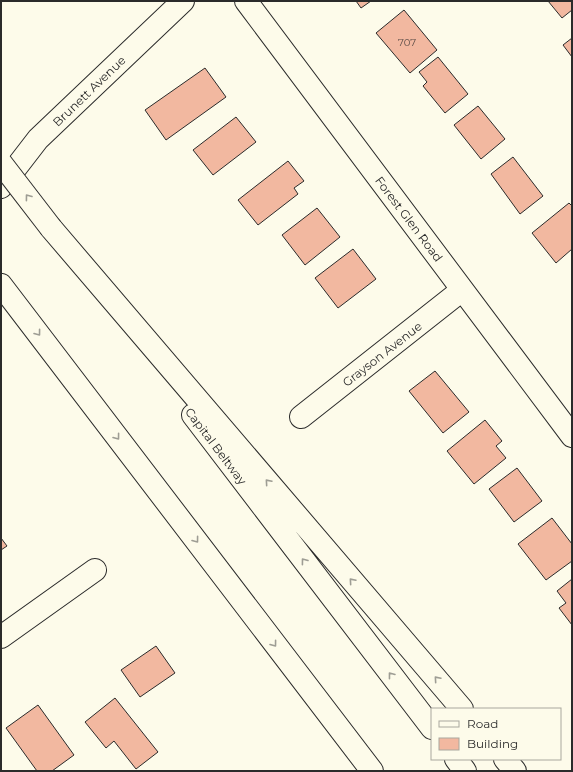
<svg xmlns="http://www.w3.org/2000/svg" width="573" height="772" viewBox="0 0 573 772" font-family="Montserrat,sans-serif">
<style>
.building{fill:#f2b8a0;stroke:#2b2b2b}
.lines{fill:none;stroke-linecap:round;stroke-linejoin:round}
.street-casing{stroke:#2b2b2b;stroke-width:24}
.secondary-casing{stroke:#2b2b2b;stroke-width:24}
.highway-casing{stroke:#2b2b2b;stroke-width:24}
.street{stroke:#fdfbea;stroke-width:22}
.secondary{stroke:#fdfbea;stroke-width:22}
.highway{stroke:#fdfbea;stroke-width:22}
.highway-bridge-casing{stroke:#2b2b2b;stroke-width:24;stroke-linecap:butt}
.highway-bridge{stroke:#fdfbea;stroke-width:22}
.oneway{stroke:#9e9d94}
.labels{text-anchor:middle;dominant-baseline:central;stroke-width:3;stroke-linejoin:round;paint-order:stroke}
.number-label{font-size:10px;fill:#5d4e48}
.street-label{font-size:12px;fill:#2b2b2b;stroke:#fdfbea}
</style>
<rect width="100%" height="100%" fill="#fdfbea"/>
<path class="building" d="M356,1H371L361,8Z
M548,1H572V10L562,18Z
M404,10L437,50L410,73L376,33Z
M572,38V57L563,45Z
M438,57L468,94L445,113L423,86L427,82L419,72Z
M205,68L226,97L166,140L145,110Z
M478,106L505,139L481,159L454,125Z
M236,117L256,142L213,175L193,150Z
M513,157L543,196L520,214L491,174Z
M288,161L304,181L294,188L298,194L258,225L238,200Z
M569,203L572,206V249L556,263L532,233Z
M317,208L340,237L305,265L282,235Z
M353,249L376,279L338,308L315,278Z
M435,371L469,412L443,433L409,391Z
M485,420L502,441L496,446L506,458L474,484L447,451Z
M517,468L542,501L514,522L489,489Z
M552,518L572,544V561L546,580L518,544Z
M1,538L7,546L1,550Z
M572,579V625L559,608L566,603L557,591Z
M156,646L175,673L140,697L121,670Z
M115,698L158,752L136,769L114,741L106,748L85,722Z
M38,705L74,755L52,771H37L6,728Z"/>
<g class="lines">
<defs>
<path id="street" d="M246,1L572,436
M301,417L462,290
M1,637L95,570"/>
<path id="secondary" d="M1,187L38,139L183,1"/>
<path id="highway" d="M51,228L462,709
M1,285L372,771
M193,415L432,728
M456,759L465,771
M505,759L515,771"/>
</defs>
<use href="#street" class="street-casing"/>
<use href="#secondary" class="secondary-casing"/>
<use href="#highway" class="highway-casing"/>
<use href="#street" class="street"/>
<use href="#secondary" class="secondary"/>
<use href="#highway" class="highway"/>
<defs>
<path id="highway-bridge" d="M1,163L51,228"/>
</defs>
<use href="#highway-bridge" class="highway-bridge-casing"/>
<use href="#highway-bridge" class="highway-bridge"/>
</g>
<defs><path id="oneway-chevron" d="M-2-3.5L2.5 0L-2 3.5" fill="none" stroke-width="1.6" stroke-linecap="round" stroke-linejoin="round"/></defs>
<g class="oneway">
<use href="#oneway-chevron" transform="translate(28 197) rotate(-127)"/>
<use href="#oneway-chevron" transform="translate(38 333) rotate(53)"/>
<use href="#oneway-chevron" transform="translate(117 437) rotate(53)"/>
<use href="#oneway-chevron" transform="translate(268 482) rotate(-131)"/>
<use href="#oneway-chevron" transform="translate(196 540) rotate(53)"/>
<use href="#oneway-chevron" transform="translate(304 561) rotate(-127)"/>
<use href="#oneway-chevron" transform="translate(352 581) rotate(-131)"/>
<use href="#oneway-chevron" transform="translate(274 644) rotate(53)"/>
<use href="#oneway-chevron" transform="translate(391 675) rotate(-128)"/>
<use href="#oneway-chevron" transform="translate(437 679) rotate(-131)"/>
</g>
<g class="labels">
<g class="number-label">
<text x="407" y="42">707</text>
</g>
<g class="street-label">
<text transform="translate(89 91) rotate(-44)">Brunett Avenue</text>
<text transform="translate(409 219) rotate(53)">Forest Glen Road</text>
<text transform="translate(382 354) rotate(-38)">Grayson Avenue</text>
<text transform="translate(216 446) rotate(53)">Capital Beltway</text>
</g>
</g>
<rect width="573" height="772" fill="none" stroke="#2b2b2b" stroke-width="4"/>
<rect x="431" y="708" width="130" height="52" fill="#fdfbea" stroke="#a9a89e"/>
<rect x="439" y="721" width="20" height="6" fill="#fdfbea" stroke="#a9a89e"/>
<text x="467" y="728" font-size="12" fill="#2b2b2b">Road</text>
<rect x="439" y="738" width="20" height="12" fill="#f2b8a0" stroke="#a9a89e"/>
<text x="467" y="748" font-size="12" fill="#2b2b2b">Building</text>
</svg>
